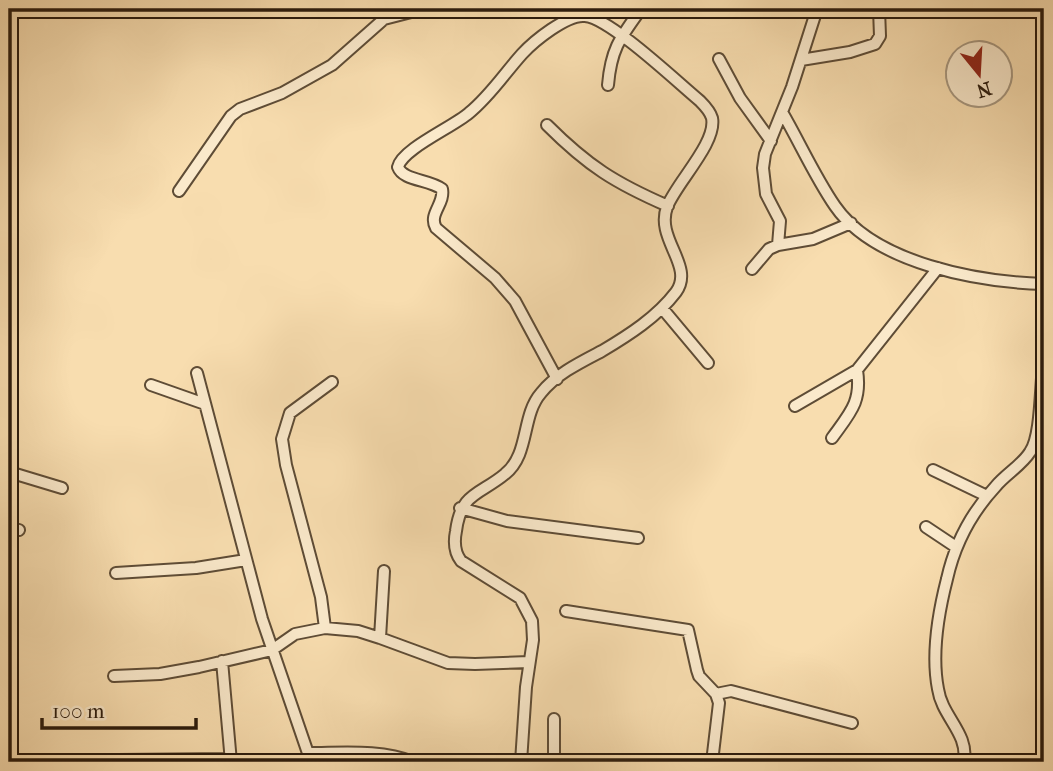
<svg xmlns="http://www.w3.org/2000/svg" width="1053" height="771" viewBox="0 0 1053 771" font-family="'IM FELL French Canon',serif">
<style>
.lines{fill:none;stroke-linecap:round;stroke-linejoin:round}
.minor-casing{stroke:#5e4c36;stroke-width:14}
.minor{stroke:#fae9cb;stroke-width:10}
</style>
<rect width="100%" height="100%" fill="#f8ddaf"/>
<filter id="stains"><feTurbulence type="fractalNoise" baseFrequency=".00286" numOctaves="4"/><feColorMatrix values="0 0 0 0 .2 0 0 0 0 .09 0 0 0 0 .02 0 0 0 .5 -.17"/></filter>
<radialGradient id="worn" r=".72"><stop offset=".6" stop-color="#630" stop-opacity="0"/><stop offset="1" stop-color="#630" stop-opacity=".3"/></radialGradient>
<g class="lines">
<defs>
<path id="minor" d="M719,59L740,98L771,141
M801,60L850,52L875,44L880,36L879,9
M608,85C611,49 620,38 641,9
M782,112C800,143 815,177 835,206C875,264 979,282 1044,284
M547,125C588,166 615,183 668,206
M179,191L231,116L240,109L282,93L332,65L384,19L423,9
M778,245L780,221L766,194L763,168L765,154L792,87L817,9
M752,269L769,249L778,245L813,239L851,223
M662,308L708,363
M197,373L262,619L311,762
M151,385L205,404
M795,406L857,370L938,268
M832,438C850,413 862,402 857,370
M933,470L987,496
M9,472L62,488
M460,508L507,521L638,538
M926,527L956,547
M9,528L19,530
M116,573L196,568L246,560
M566,611L688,630L697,670L699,676L716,694L719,703L712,762
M325,628L321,597L286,465L282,439L290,413L332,382
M380,638L384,571
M222,661L231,762
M114,676L160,674L199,667L272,650L295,634L325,628L358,631L380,638L448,663L475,664L529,662
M716,694L731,691L852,723
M308,753C343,753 381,749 413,762
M117,760L231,759
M521,762L526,687L533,640L532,621L520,598L461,561C454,552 454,541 456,531C461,492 480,495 505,474C530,454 521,416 541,393C556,374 581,362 602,351C629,335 657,317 676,292C695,266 655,239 667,207C676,183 717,143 712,118C710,111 705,106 700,101C677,82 610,18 585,16C567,14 534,41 522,54C504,74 490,96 469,113C453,127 402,149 398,167C403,181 429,179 442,189C445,204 428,214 436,228L495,278L515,301L557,379
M554,762V719
M964,762C969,733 942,717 938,689C931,653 938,614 947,579C955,543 971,513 996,486C1006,474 1022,465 1030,452C1042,435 1040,382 1044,358"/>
</defs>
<use href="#minor" class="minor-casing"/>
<use href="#minor" class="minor"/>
</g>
<rect width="1053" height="771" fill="none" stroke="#f8ddaf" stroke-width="35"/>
<rect x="10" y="10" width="1032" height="750" fill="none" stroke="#2b1b0d" stroke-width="3.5"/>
<rect x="18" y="18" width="1018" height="736" fill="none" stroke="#2b1b0d" stroke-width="2"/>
<g transform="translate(979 74) rotate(162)"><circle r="33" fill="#fae9cb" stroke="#a7977f" stroke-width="2"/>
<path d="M0-5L12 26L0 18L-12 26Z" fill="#8f2418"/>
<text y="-10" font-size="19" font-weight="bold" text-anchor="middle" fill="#2b1b0d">N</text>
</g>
<path d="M42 718v10h154v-10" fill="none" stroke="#2b1b0d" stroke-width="3.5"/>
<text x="52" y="718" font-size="21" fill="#2b1b0d" stroke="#fae9cb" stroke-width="5" paint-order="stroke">100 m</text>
<rect width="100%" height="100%" filter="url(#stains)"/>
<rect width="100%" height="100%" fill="url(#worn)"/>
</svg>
